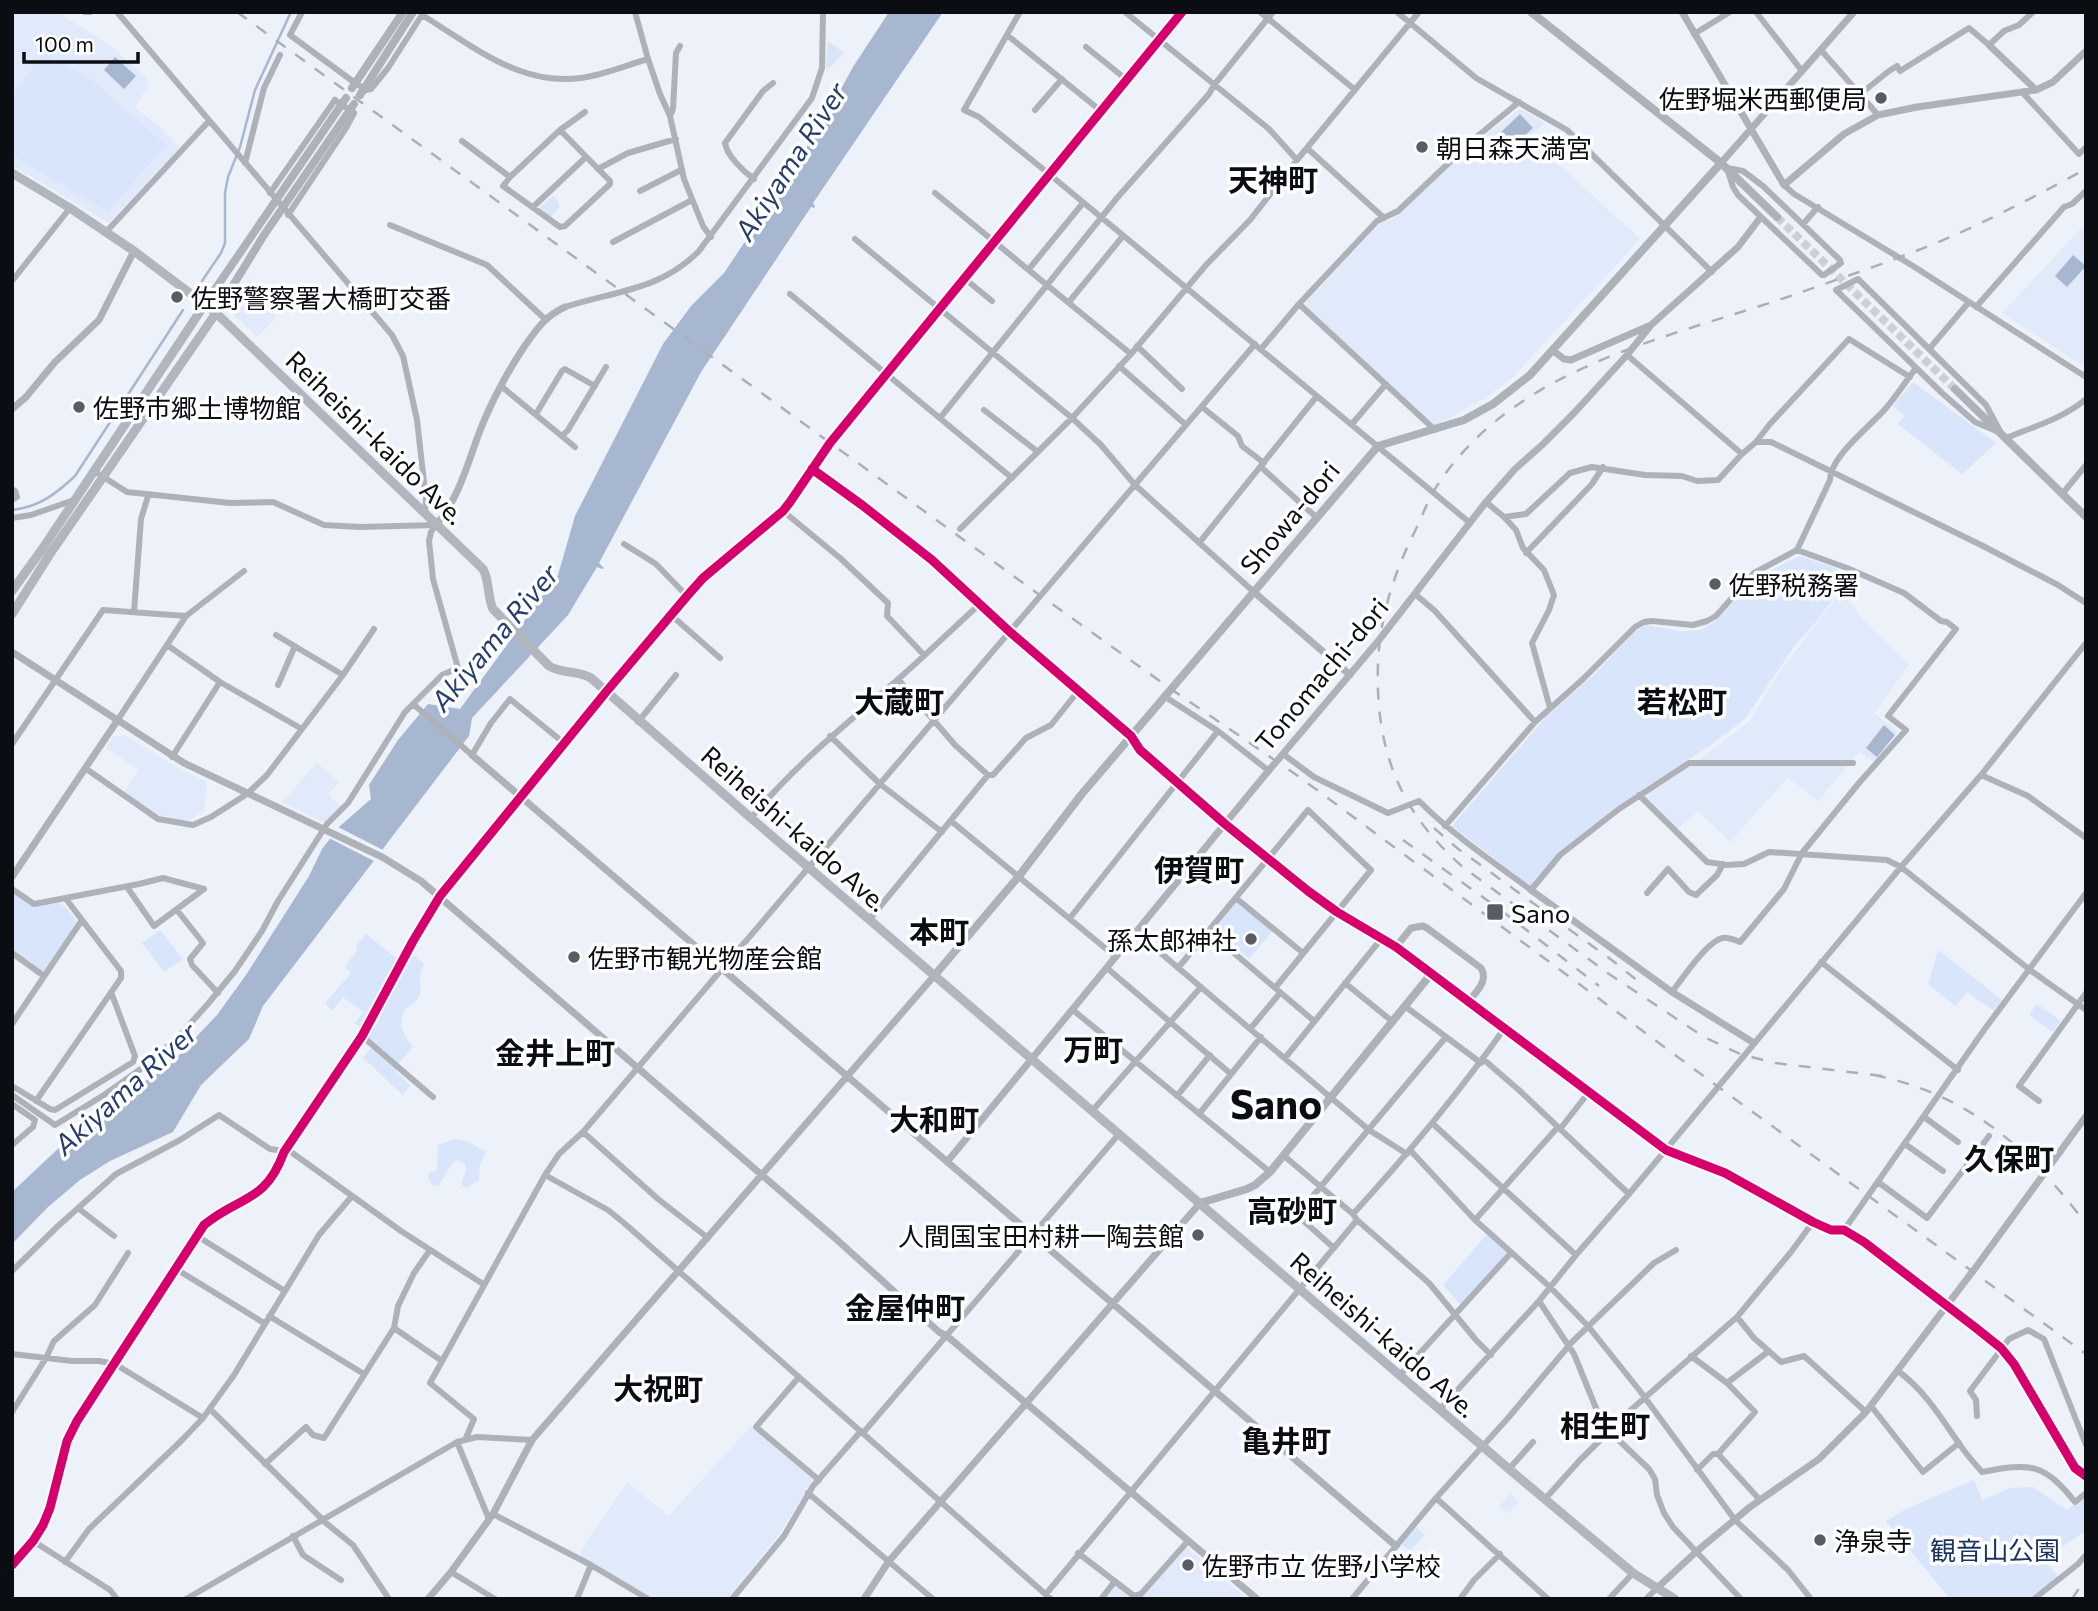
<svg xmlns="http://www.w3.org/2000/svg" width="2098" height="1611" viewBox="0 0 2098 1611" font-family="Commissioner,'Noto Sans JP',sans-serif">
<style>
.built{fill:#e1eafa}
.green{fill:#d9e5fb}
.water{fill:#a8b7d0}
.pier{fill:#edf1f9}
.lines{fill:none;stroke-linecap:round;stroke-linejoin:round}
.stream{stroke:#a8b7d0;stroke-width:2.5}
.secondary-tunnel{stroke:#cbcfd6;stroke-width:8;stroke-dasharray:8 4;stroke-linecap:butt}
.minor{stroke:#aeb2b8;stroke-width:6}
.tertiary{stroke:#aeb2b8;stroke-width:7}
.secondary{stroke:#adb1b8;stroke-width:8}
.primary{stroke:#b1b5bd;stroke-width:9}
.rail{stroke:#acb0b5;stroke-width:2.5;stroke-dasharray:12 12;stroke-linecap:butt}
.minor-bridge{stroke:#aeb2b8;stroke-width:6}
.cycleway-casing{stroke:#fdfdfd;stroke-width:13}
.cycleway{stroke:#d6006c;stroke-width:9}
.poi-dot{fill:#595d63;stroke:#fdfdfd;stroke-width:2.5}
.labels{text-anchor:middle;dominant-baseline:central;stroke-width:7;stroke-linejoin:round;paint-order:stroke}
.poi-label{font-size:26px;fill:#0a0d12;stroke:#fdfdfd;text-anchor:start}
.street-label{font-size:26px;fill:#0a0d12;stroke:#fdfdfd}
.park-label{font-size:26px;fill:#1b345e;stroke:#fdfdfd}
.water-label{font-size:28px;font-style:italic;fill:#253f6a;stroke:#fdfdfd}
.quarter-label{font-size:30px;font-weight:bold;fill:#0a0d12;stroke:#fdfdfd}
.town-label{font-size:40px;font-weight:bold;fill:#0a0d12;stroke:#fdfdfd}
</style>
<rect width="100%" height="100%" fill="#edf1f9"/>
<path class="built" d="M12,12H57L107,43L147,78L146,80L149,83L135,108L157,124L180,147L109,223L12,165Z
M1520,109L1545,123L1520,144L1562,167L1640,239L1512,378L1485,398L1434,426L1303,306L1380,223L1392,220L1456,158Z
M2086,223V368L2002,313Z
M249,278L276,317L257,337L233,314L232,303Z
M1841,592L1865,622L1909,665L1874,714L1898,731L1875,763L1859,752L1818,801L1788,777L1730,842L1698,811L1678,829L1645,797L1646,795L1689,767L1750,721L1778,674Z
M125,735L171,764L207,782L204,811L190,820H177L156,814L124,792L139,770L106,748L113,737Z
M317,763L339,782L328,795L342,807L327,822H322L282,802Z
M751,1426L813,1479L778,1536L727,1599H653L579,1557L588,1540L627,1483L669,1516Z
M1510,1493L1519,1501L1508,1514L1499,1507Z
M1185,1546L1247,1599H1102L1114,1585L1117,1584L1137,1597Z"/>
<path class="green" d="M828,41L844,53L828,69L826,67Z
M43,52L94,82L166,145L108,212L12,155V97Z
M553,196L558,201L559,208L550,218L539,208Z
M1913,382L1996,443L1962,474L1898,424L1905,416L1893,406Z
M1799,556L1836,568L1840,584L1832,600L1817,621L1795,645L1745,719L1711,745L1625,801L1550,865L1533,888L1452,826L1546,717L1596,673L1632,634L1646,625L1681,631L1701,630L1717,620L1756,578Z
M20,894L34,904C59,900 61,900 76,920L70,933L43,972L12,950V895Z
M1236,899L1273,930L1249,959L1216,929Z
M160,930L183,959L164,972L142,943Z
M366,934L399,960L361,1028L355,1023L363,1012L343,997L332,1011L325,1003L351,973L345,966L358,950L355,947Z
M1938,950L2002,1000L1994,1011L1967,992L1955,1006L1928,984Z
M416,956L424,964C417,979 422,980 420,993C419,1002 410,1004 405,1010C401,1015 402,1021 401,1026L407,1040L413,1047L396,1066L397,1072L410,1085L403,1095L363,1058L373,1045L367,1039L412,957Z
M2037,1004L2061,1021L2052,1032L2029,1015Z
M454,1139L469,1142L486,1152L480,1165L479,1180L466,1188L461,1184L466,1171L465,1164L456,1160L449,1168L439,1185L433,1186L428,1177L429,1173L437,1170L438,1145Z
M1488,1233L1509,1253L1460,1304L1443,1285Z
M1974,1480L1982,1500L2011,1488L2033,1487L2067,1510L2086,1497V1531L2044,1559L2058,1577L2029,1599H1950L1886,1521L1908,1508Z
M1416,1527L1425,1535L1410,1551L1401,1544Z"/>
<path class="water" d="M889,12H943L813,203L815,206L814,208L811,207L701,372L599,563L604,568L602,569L597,567L568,615L472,718L469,736L263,1006L249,1039L201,1085L173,1132L110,1161L80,1180L48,1207L12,1244V1192L62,1145L138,1085L166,1069L217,1015L246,975L309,876L322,849L340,826L371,799L369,785L398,740L428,704L460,709L558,575L575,516L663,344L691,306L724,273L796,165L830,109L853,67Z
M115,57L136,76L124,89L104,70Z
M1520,114L1533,128L1512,147L1500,133Z
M2073,255L2086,266L2067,287L2055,276Z
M1884,725L1895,735L1877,757L1866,748Z"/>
<path class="pier" d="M336,826L385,851L376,862L327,837Z"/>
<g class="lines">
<path class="stream" d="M202,281L221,253L225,243V193L228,177L240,147L255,90L291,12
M12,510C39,507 56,494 75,476L183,310"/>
<path class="secondary-tunnel" d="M1777,217L1955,389"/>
<path class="minor" d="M85,12H90
M117,12L392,335L403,356L417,420L426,500L425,512
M302,12L290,35L351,80
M635,12L648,59L660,94L670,116L684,179L703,226L711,237
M1020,12L964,110L979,117L1049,174L1470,523
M1125,12L1269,129L1297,160
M1260,12L1354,89
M1397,12L1476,78L1567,130L1712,272
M1756,12L1802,71
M1694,34L1730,12
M1007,35L1101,111
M1086,47L1127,80
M1821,50L1878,115
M366,90L371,89L388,68L422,15C476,48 528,93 596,75C613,71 631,64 648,59
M2022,92L2079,154L2086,147
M1859,95L1889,71L1897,66L1900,71L1969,28L1989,45L2004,31L2019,25L2033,12
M1035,110L1062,79
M670,116L673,109L676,53L680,46
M560,130L610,181V184L565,226L560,227L503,186L510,177Z
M560,130L585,112
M462,141L510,177
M1307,148L1384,218
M245,163L264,88L280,55
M1727,168L1743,171L1763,186L1840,260L1841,263L1824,275H1822L1738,195L1733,187Z
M598,169L628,153L676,139
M754,179C743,171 727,156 725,143L763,91L773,83
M1784,185L1794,194L1913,266L2086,377
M640,191L681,170
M270,193L335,100
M935,193L1131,354
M533,207L586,157
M288,215L346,128L354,113
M1803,224L1818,207
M390,225L487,265L545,319
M106,232L209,121
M855,239L1072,418L1101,445L1135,485L1254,592
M613,242L692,200
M1029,269L1083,203
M964,278L992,301
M1858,279L1986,405L2001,433L1975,422L1942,393L1836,290Z
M12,281L70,208
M790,294L1012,478
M1069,302L1123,236
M1299,304L1435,430
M565,307C615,291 661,290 699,251L812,98L822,68L823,12
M1976,307L2064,207L2072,204L2086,191
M1137,346L1182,389
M1930,348L1969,302
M1261,349L1299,304L1377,221L1398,211L1474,139L1519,102
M1627,355L1742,454
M1119,366L1186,425
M501,386L575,447
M1202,407L1238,436L1242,446L1264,463
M984,410L1038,452
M536,414L562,371L565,369L595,386
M940,418L1117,198L1209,94L1214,85L1273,12
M1352,424L1386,384
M562,436L568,430L606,367
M2006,438C2033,427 2064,418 2086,399
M1756,442H1771L1983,546L2058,585L2086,603
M1261,467L1316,517
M812,469L862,505L932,560L1010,632L1131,736L1140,750L1225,824
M94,471L127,492L230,503L273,502L324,525L360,527L436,525
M12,489L15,491L17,497L12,500
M2063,493L2086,465
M1486,502L1504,517L1516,530L1523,548L1544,570L1554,595L1549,610L1532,643L1550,708
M783,511L840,558L888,603L887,616L924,655
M1504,517L1526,514L1570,473L1592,467L1645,475L1682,476L1697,481L1718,480L1742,454L1756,442L1770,424L1849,339L1910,377
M12,518L31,515L74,500
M960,529L1072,418L1131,354L1206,265L1250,220L1297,160L1419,12
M1199,543L1317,396
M624,544L656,564L687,596
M1526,553L1592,484L1603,467
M1415,594L1435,611L1535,722
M134,612L141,519L148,496
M671,615L720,658
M276,635L343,675
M167,645L220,682L302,729
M898,679L955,745L988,775
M278,685L295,646
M1164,696L1218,731L1269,771
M413,704L472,755L491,723L510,699L564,743
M117,721L186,616L244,571
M638,722L676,675
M830,736L880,784L942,832
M12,744L103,610L186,616
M1283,754L1314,777L1388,813L1419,801C1453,835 1493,862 1531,890L1560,855L1619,809L1689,763H1853
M172,757L220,682
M85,768L158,819L193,825L211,817L247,794L267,775L343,675L374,629
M1981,775L2028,796L2086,838
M1639,795L1707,862L1727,865L1744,864L1769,852L1887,860L1901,867L2030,970L2086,1010
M751,818C794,766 845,725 896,681C925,656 952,629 980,604
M951,821L1116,957
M1445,826L1535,722L1583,679L1635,627L1644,622L1652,621L1693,625L1707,621L1716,616L1754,573L1797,550L1830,480C1830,456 1871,426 1886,408C1897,395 1906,381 1916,368
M127,887L154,926L204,889
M12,889L34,904L139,884L163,878L204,889
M1647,893L1668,869L1689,892L1696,895L1717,875L1723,864
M1236,898L1303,953
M177,910L203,943L190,959L192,965L218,993
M1070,918L1218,731
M869,920L988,775H993L1026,738L1051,725L1079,690
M1208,931L1314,1021
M1136,932L1369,1130L1407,1154
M12,953L44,976
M1821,962L1958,1070
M1107,968L1231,1074
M1178,968L1308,810L1371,870L1275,988
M1345,983L1393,1022
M1672,992C1682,979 1708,940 1723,938C1728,937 1735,940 1740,942L1784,889L1802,853L1859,783L1906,730L1888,716L1956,629L1947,622L1941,621L1904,593L1847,568L1797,550
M1468,1002L1666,1150L1725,1173L1813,1222L1831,1230H1844L1864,1242L1976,1328L2001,1348L2014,1364L2075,1468L2086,1476
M1406,1007L1481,1063
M1073,1010L1270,1172
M12,1024L82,920
M1250,1029L1280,993
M362,1036L433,1097
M1285,1058L1381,939
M1483,1059L1520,1091L1629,1194
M12,1086L50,1109L55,1110L133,1062L135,1056L111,992
M12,1095L55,1125L104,1095L145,1066L179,1036L207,1005L235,971L262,931L278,901L327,824L348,803L405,712L442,675L458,668L433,579L429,541L431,532L436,525
M1177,1096L1210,1055
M36,1101L121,978V971L66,899
M2039,1101L2019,1086L2086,993
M12,1104L35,1120L33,1127L12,1145
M1092,1111L1201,987
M1199,1114L1261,1037
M1924,1117L1958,1142
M1432,1123L1576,1255
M1560,1129L1589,1092
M583,1132L658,1199L708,1238
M1905,1144L1943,1171
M1410,1150L1475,1220L1550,1287L1588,1326L1640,1391L1735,1520L1788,1570L1811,1599
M1283,1155L1353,1214L1357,1220L1429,1283L1476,1340L1491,1355
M545,1175L608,1210L624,1223L1051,1599
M1878,1182L1927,1218L1989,1136
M78,1208L114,1236
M1353,1214C1407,1155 1458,1094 1504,1029
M1475,1220L1558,1127
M1844,1230L1984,1030L2086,893
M197,1236L285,1291
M1334,1248L1297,1215L1446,1037
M176,1269L264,1323
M12,1271L57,1227L116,1174L180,1140L219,1115L270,1149L291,1152L401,1231L483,1284
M1539,1301L1574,1354L1600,1418L1609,1431L1649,1469L1655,1479L1657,1495L1664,1513L1673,1527L1741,1599
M269,1316L364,1374
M1737,1317L1754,1338L1781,1362L1804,1356L1866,1412
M394,1328L442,1361
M12,1354L72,1361H99L115,1364L203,1418L234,1375L319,1235L352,1196
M1691,1356L1727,1383L1755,1412L1718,1454H1713L1697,1470
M1898,1371C1924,1390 1940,1416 1958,1442C1965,1453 1974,1463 1982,1472C2030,1463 2043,1462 2075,1502L2086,1493
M1400,1375L1511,1253
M799,1377L756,1427L819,1480
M1727,1383L1769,1351
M1871,1406L1923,1472L1959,1443
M210,1409L322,1519
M1440,1409L1539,1301L1576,1255L1629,1194L1901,867L1981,775L2086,643
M12,1412L46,1358L54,1341L95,1305L128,1253
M1977,1416L1976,1400L1970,1391L2009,1339L2028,1330L2044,1339L2086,1445
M863,1433L1119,1134
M466,1438L474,1419L430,1383L545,1175L559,1154L583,1132L1255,344
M457,1442L489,1519
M1718,1454L1760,1500
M265,1464L306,1427L313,1435L324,1438L394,1328L398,1306L414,1273L430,1250
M1509,1469L1533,1442
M808,1493L933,1599
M1436,1498L1548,1599
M1545,1499L1580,1460L1632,1409L1737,1317L1791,1252L1813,1222
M493,1514L591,1565L648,1599
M321,1519L353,1545L389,1599
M293,1536L303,1555L341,1580
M33,1541L110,1590L117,1599
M1078,1553L1134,1596L1141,1594L1188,1541
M65,1562L89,1529L182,1440L203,1418
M451,1572L495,1599
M1046,1594L1357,1220
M186,1599L457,1442L477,1437L532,1440
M577,1599L591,1565
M732,1599L784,1536L813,1486L861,1431
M1101,1599L1115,1581
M1352,1599L1436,1498L1508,1418L1572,1342L1654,1263L1676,1250
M1460,1599L1474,1580L1500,1554
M1609,1599L1633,1573
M1646,1599L1656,1589
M2034,1599L2078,1564L2086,1555"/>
<path class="tertiary" d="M1682,12L1784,185L1844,134L1878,115L1917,107L2036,90L2053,82L2086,51
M1989,45L2036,90
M1721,163L1854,12
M1552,350L1564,359L1571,360L1651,325L1738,247L1760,218
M12,409L26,397L55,362L99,320L134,251
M436,525C461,496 469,457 483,423C494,397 508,371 524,347C536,330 545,316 565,307
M1254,592L1350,675
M12,652L184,763L382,857L421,881L835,1238L939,1332L947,1336L1257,1599
M472,755L1396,1546
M1225,824L1308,891L1337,912L1396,947L1468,1002C1476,992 1489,981 1481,968L1427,928L1423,926L1411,928L1396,947
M12,877L117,721
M1531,890L1672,992L1754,1043
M947,1162L1265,775L1379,640L1486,502L1515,469L1542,445L1574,413L1627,355L1651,325
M12,1565L33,1541L43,1525L50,1508L67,1441L77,1421L204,1225C240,1195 265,1204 284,1152L362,1036L413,941L440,896L606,692L687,596L703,578L783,511L790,502L830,443L1182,12
M1656,1589L1697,1551L1750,1507L1819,1459L1866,1412L1976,1267L2086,1116
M428,1599L451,1572L493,1514L532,1440L934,976
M864,1599L889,1561L1200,1203"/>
<path class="secondary" d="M1531,12L1721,163L1777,217
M352,88L403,12
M360,95L413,12
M205,304L346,98
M216,313L264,235L354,104
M1955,389L2086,517
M934,976L1019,876L1081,795L1378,446L1464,420L1493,404L1530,375L1721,163
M1200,1203L1247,1189L1255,1185L1270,1172L1431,974"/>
<path class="primary" d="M12,173L70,208L134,251L216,313L483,569C490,582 487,596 493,609L549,666C562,674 577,670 591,678L751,818L1509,1469L1633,1573L1675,1599
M12,591L43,548L205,304
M12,614L50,554L216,313"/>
<path class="rail" d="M237,12L1041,596L1171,689L1298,776L1717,1086L2086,1354
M1434,828L1457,848L1613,961L1644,986
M1403,840L1498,908L1599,986
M1874,1075C1968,1094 2030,1149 2086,1224
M1882,1076L1775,1063L1740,1054L1704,1037L1609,974L1464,868C1399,812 1375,749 1378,663C1380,616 1394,573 1415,531C1422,517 1427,502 1435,489C1513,365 1671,338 1799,293C1835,280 1872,268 1908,254C1970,231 2028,200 2086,169
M2072,1599L2086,1578"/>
<path class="minor-bridge" d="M351,80L366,90
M335,100L354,113"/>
<defs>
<path id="cycleway" d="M812,469L862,505L932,560L1010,632L1131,736L1140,750L1225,824L1308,891L1337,912L1396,947L1666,1150L1725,1173L1813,1222L1831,1230H1844L1864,1242L1976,1328L2001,1348L2014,1364L2075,1468L2086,1476
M12,1565L33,1541L43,1525L50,1508L67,1441L77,1421L204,1225C240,1195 265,1204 284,1152L362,1036L413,941L440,896L606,692L687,596L703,578L783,511L790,502L830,443L1182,12"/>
</defs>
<use href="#cycleway" class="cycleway-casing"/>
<use href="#cycleway" class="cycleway"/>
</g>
<g class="poi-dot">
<circle cx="1881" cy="98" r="7"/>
<circle cx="1422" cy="147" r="7"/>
<circle cx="177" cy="297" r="7"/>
<circle cx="79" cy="407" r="7"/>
<circle cx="1715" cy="584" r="7"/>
<rect x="1486" y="903" width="18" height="18" rx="3.5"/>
<circle cx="1251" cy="939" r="7"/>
<circle cx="574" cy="957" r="7"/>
<circle cx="1198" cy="1235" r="7"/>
<circle cx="1820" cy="1540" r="7"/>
<circle cx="1188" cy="1565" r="7"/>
</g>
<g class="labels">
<g class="poi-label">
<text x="1867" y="98" text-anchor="end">佐野堀米西郵便局</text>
<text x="1436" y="147">朝日森天満宮</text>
<text x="191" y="297">佐野警察署大橋町交番</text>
<text x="93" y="407">佐野市郷土博物館</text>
<text x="1729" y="584">佐野税務署</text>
<text x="1511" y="912">Sano</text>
<text x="1237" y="939" text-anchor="end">孫太郎神社</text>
<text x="588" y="957">佐野市観光物産会館</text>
<text x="1184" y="1235" text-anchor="end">人間国宝田村耕一陶芸館</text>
<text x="1834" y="1540">浄泉寺</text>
<text x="1202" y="1565">佐野市立 佐野小学校</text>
</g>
<g class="street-label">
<text transform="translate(376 437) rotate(44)">Reiheishi-kaido Ave.</text>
<text transform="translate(1289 517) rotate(-50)">Showa-dori</text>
<text transform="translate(1321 674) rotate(-50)">Tonomachi-dori</text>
<text transform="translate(795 828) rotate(41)">Reiheishi-kaido Ave.</text>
<text transform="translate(1384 1334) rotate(41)">Reiheishi-kaido Ave.</text>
</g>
<g class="park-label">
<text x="1995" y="1549">観音山公園</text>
</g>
<g class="water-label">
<text transform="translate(790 161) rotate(-57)">Akiyama River</text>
<text transform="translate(494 637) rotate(-50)">Akiyama River</text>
<text transform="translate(125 1088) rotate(-42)">Akiyama River</text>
</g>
<g class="quarter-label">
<text x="1273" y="178">天神町</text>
<text x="899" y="700">大蔵町</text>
<text x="1682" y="700">若松町</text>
<text x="1199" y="868">伊賀町</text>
<text x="939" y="930">本町</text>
<text x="1093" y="1048">万町</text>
<text x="555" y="1051">金井上町</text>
<text x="934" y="1118">大和町</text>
<text x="2009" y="1157">久保町</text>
<text x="1292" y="1209">高砂町</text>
<text x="905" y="1306">金屋仲町</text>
<text x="658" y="1387">大祝町</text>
<text x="1605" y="1424">相生町</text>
<text x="1286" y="1439">亀井町</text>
</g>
<g class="town-label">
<text x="1276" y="1102">Sano</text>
</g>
</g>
<rect width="2098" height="1611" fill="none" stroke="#0a0d12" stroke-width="28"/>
<path d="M24 52v10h114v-10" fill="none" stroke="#0a0d12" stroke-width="3.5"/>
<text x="35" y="52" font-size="21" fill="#0a0d12" stroke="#fdfdfd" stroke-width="5" paint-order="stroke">100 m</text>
</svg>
